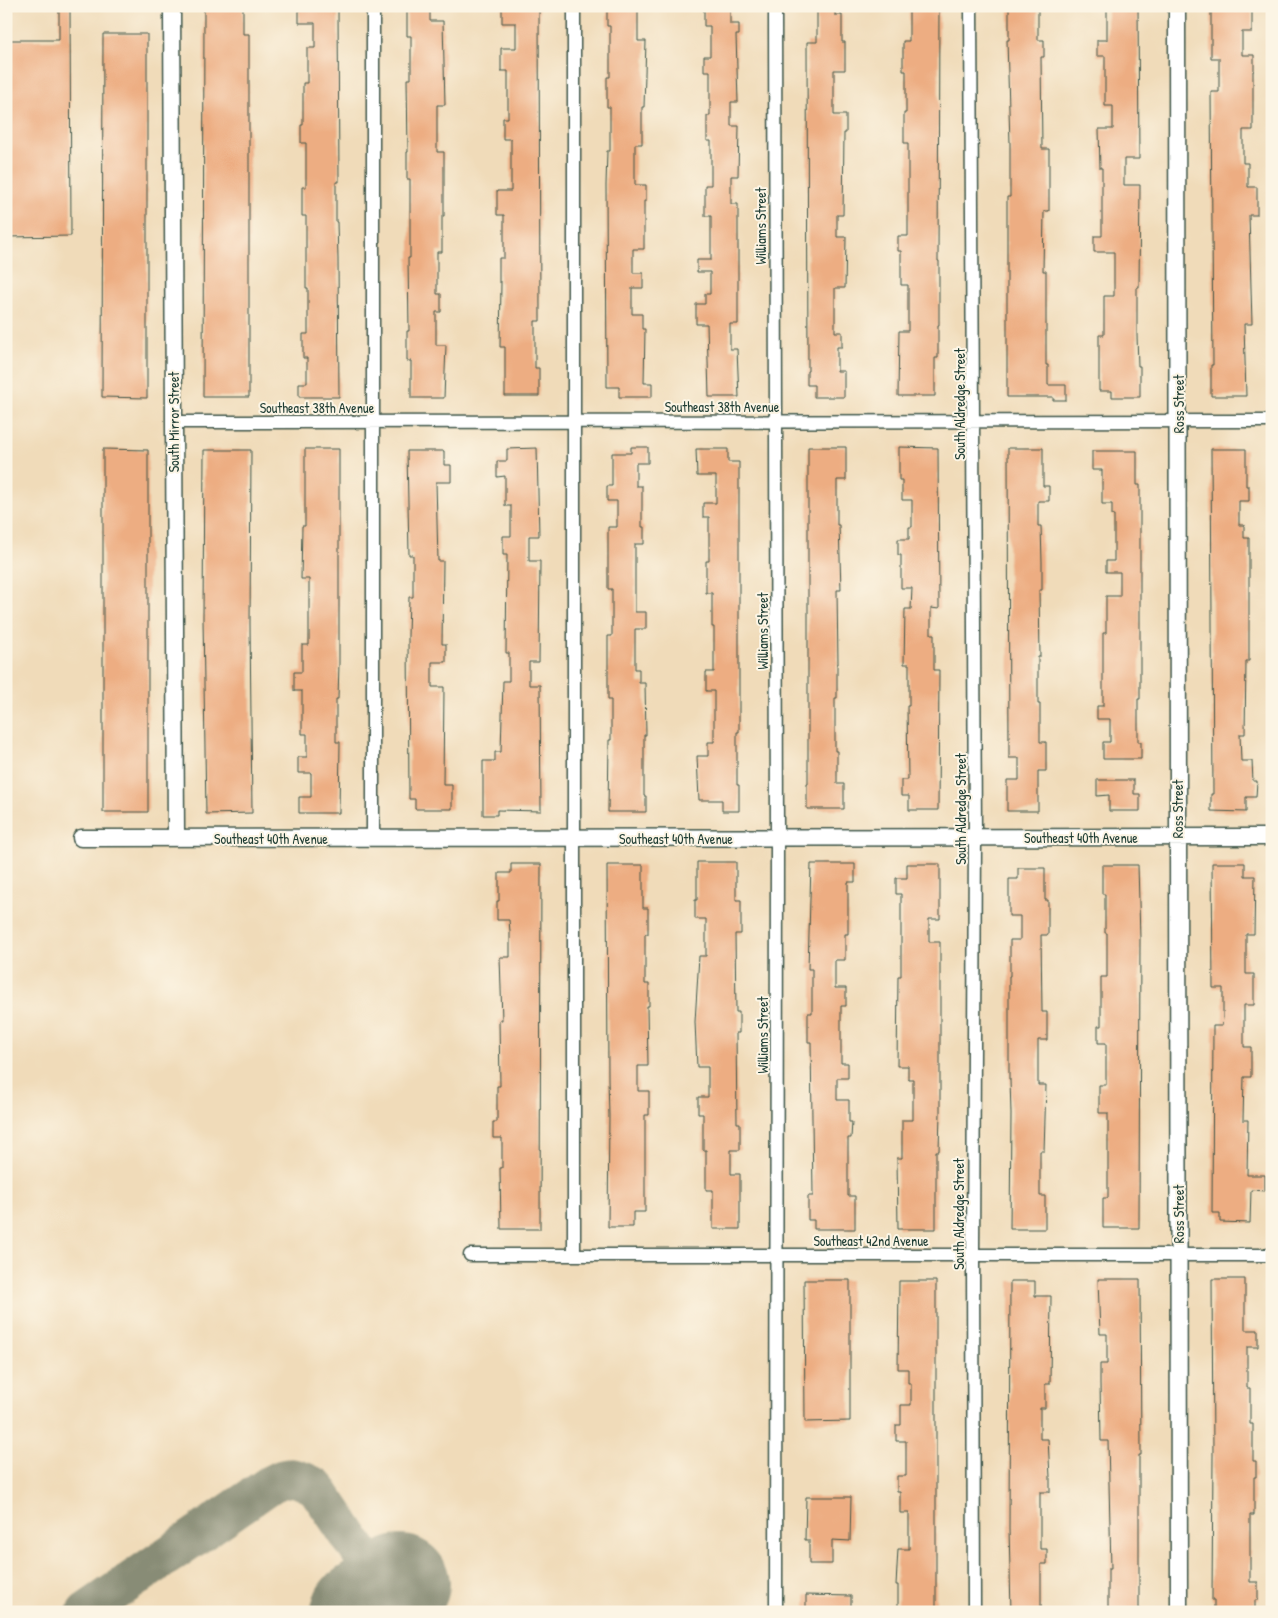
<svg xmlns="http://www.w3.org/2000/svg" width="1278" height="1618" viewBox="0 0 1278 1618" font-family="'Patrick Hand',sans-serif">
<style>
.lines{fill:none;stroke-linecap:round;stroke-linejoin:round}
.taxiway{stroke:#888c76;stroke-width:39}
.runway{stroke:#888c76;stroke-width:98}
.building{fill:#edad82}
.minor-casing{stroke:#3e5548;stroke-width:15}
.tertiary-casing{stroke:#3e5548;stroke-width:19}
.minor{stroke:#fff;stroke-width:12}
.tertiary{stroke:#fff;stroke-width:16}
.labels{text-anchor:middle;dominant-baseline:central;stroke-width:4;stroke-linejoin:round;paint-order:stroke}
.street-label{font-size:14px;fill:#1f3d34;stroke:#fcf5e5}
</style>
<rect width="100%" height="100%" fill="#fcf5e5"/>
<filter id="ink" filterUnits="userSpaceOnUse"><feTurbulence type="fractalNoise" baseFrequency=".02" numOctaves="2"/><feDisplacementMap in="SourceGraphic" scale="10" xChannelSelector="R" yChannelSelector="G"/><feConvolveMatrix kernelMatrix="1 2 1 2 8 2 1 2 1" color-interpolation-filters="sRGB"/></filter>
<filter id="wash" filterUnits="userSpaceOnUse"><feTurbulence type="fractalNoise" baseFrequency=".0096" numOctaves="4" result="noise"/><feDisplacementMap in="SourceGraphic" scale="20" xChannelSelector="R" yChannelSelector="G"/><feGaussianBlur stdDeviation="1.12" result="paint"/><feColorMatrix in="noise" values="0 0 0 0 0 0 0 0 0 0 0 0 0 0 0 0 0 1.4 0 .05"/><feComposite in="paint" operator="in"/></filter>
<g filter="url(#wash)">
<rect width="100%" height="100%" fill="#f0dbb9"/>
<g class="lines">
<path class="taxiway" d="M86,1612L271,1484C290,1474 297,1477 316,1487L388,1593"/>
<path class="runway" d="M360,1612L401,1584"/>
</g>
<g id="blocks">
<path class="building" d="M59,6H70L71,236L6,237V40H59Z
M204,6H243V34H249V397H203Z
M502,6H539L540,321H535V368H539V396H505V347H500L501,282H499V258H504V215H497V191H511V139H503V118H508V71H501V48H516V23H502Z
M607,6H638V41H646L644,107H642V144H635V185H646V201H644V249H633V273H643V288H632V314H642V329H645L644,383H652V397H619V387H607L606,185L607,151H610V107H607V77H610V26H607Z
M704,6H730V24H739V35H736L738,102H731V126H739L738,176H731V204H738V324H730V349H737L739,397H709L707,324H696V304H705V294H710V272H697V260H711V216H705V185H711V141H707V116H710V71H704V56H710V26H704Z
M817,6H835V15H842V42H845V70H834V115H846V133H844L843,215H837V237H846L845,288H835V332H842V347H837V371H844V397H814V385H807V371H808L807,42H817Z
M909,6H939L938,261H939V325H938V358H935V396H898L899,331H908V285H901V251H898V236H908V143H904V113H906V71H903V41H909Z
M1009,6H1038V40H1044V57H1041L1042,149H1049V211H1044L1043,271H1046V365H1048V385H1066V400H1053V397H1007V197H1010V144L1007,40H1009Z
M1107,6H1138L1139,159H1124V185H1140L1139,287H1137V335L1138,366H1140V397H1112V391H1099V335H1104V296H1114V252H1094V236H1102V168H1100L1099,129H1113V106H1105V56H1097V40H1107Z
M1211,6H1252V32H1242V55H1254V71H1253V130H1243V163H1248V187H1257V215H1249L1252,324H1244L1246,396H1211V365H1213L1211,92H1219V58H1211Z
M299,8H338L339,182H336V222H337L338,259L339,397H299V383H307V358H303V334H308V288H306V216H302V187H306V143H301V125H303V83H307V48H315V23H299Z
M407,9H430V21H443L445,105H437V152H444V216H442V252H437V294H441V312H436V345H446L444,398H411V361H407V331H409L408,258H410V179H407V152H408L407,79H411V36H407Z
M103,34H147V398L102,397Z
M631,447H648V463H636V486H642V527H644V544H635V612H646V629H635V669H639V683H645L646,735H644V796H646V812H608L609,740H611V700H608V636H612V589H608V527H617V501H607V486H612V453H631Z
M808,447H846V480H837V525H839L841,590H837L838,664H837V698H835V751H837V784H844V809H807V784H808Z
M899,447L938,448L939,609L931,608V634H934V670H939L938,810H909V796H901V780H908L907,706H909V664H904L905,609H911L912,588H901V555H898V539H909V527H912V500H902V480H899Z
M537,448L539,536H529V561H540L539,662H529V685H540L541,811L497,810V815H483V761H495V752H501L503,681H509V653H506L507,555H503V536H511V506H505V476L497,477V461H507V449Z
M1008,448H1043V486H1049V501H1038V526H1041L1042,562V590H1039L1040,657H1038V704H1040V742H1046V771H1038V811H1007V780H1019V758H1009Z
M103,449L148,450V812H103Z
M305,449H339V663L338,699H336V742H340L339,813H299V797H311V773H298V757H307V734H302V691H294V672H302V645H309V579H301L302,526H305Z
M696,449H728V462H739V732H737V785H739V811H722V800H699L697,756H708V742H714V691H706V672H714V627H712V593H706V561H709V517H703V503H716V476H697Z
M1211,449H1246V486H1249V501H1239V525H1244V538H1249V661H1246L1245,734H1240L1241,761H1252L1253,781H1257L1256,797H1246V812L1211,811V794H1213Z
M204,450H251L250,624L252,813L206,814L203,618Z
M407,451H444V465H451V482H436L438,561H443L442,644H446V662H432V687H444L443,785H452V809H415V799H409L408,636L409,597H413V555H409Z
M1092,451H1137V485H1140V699H1138V742H1141V759H1103V742H1110V719H1097V706H1103V633H1106V596H1120V572H1106V561H1114V515H1112V504H1102V470H1092Z
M1097,780H1134V794H1140V811H1109V795L1097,796Z
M697,862H736V900H741V934H735L736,1012H739V1033H736L737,1123H740V1150H731V1174H740V1229H713V1190H706V1150H703V1114H698V1097H708V1067H697L695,1022L699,956H706V919H695V900H697Z
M1212,863H1245V876H1255L1254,934H1246V974H1254V1005H1244V1047H1251V1077H1244L1243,1120H1248L1247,1175H1265V1191L1251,1190L1250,1223L1220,1222V1213H1212L1213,1026H1222L1223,1017V988H1213Z
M511,864H541L540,1229H501L500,1168H502V1138H493V1122H497V1086H500L499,1020H502L500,957H510V932L509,920H497V901H499V873H511Z
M811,864H855V882H848V934H845V960H835V988H846V1006H841V1063H848V1078H837V1100H849V1122H852L851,1138H848V1196H855V1229H814V1220H808V1196H813L811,1042H808V1013H812V969H808Z
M907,864H940V919H929V942H940V1112L939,1151H936V1229H898L897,1158H902V1120H913V1079H908V1066H897L898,976H901V894H896V878H907Z
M607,865H643V908H648V934H645V984H649V1006H647L648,1066H638V1091H649V1115H645V1212H633V1227H608L609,1115L608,1079Z
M1102,865H1138L1140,939L1139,1228H1103V1198H1108V1113H1099V1085H1106V1043H1098V1026H1101V977H1107V933H1105V894H1102Z
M1018,868H1045V900H1048V935H1041L1042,1012H1047V1040H1038V1085H1046L1044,1151H1040V1196H1045V1229H1010L1011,1114L1010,1079H1009V976H1010V940H1020V916H1009V879H1018Z
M1098,1279H1140L1141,1455H1139V1612H1108V1569H1111L1108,1441H1101L1100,1383V1364H1107V1334H1100Z
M1212,1279H1245V1330H1258V1347H1247V1388H1250V1424H1253V1461H1256V1477H1254V1515H1250V1582H1258V1600H1255V1612H1214V1600H1212L1213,1455Z
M804,1280H850V1421L805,1422Z
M899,1281H936V1612H898V1585H896L898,1549H909V1513H900V1492H897V1476H906V1441H896V1425H901V1405H911V1383H908V1369H898Z
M1010,1281H1035V1296H1051L1050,1384H1045V1408H1040V1439H1048L1050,1477V1492H1040V1549H1047V1564H1041V1612H1011L1009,1529Z
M806,1497H851L850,1541L832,1540V1564H809V1540H805Z
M806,1595L851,1596V1612H806Z"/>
</g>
</g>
<g filter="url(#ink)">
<use href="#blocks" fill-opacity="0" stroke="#3e5548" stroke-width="1"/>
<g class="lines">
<defs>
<path id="minor" d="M775,6L777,838L776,1612
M971,6L975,838L973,1255L974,1612
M173,422L1272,421
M373,839V6
M470,1255H1272
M574,1255V6"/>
<path id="tertiary" d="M172,6L176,838
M1177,6L1179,1612
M81,838L1272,837"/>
</defs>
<use href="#minor" class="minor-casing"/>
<use href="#tertiary" class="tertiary-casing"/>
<use href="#minor" class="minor"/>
<use href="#tertiary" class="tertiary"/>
</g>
</g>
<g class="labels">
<g class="street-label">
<text transform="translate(760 226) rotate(-90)">Williams Street</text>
<text transform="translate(959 404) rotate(-90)">South Aldredge Street</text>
<text transform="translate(1178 404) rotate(-90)">Ross Street</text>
<text x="722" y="406">Southeast 38th Avenue</text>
<text x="317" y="407">Southeast 38th Avenue</text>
<text transform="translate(173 422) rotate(-90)">South Mirror Street</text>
<text transform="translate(762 631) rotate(-90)">Williams Street</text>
<text transform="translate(960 809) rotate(-90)">South Aldredge Street</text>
<text transform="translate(1177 809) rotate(-90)">Ross Street</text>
<text x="1081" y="837">Southeast 40th Avenue</text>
<text x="271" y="838">Southeast 40th Avenue</text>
<text x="676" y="838">Southeast 40th Avenue</text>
<text transform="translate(762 1035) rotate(-90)">Williams Street</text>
<text transform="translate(958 1214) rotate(-90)">South Aldredge Street</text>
<text transform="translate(1178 1214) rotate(-90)">Ross Street</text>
<text x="871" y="1240">Southeast 42nd Avenue</text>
</g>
</g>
<rect width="1278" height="1618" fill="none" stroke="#fcf5e5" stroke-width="25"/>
</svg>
